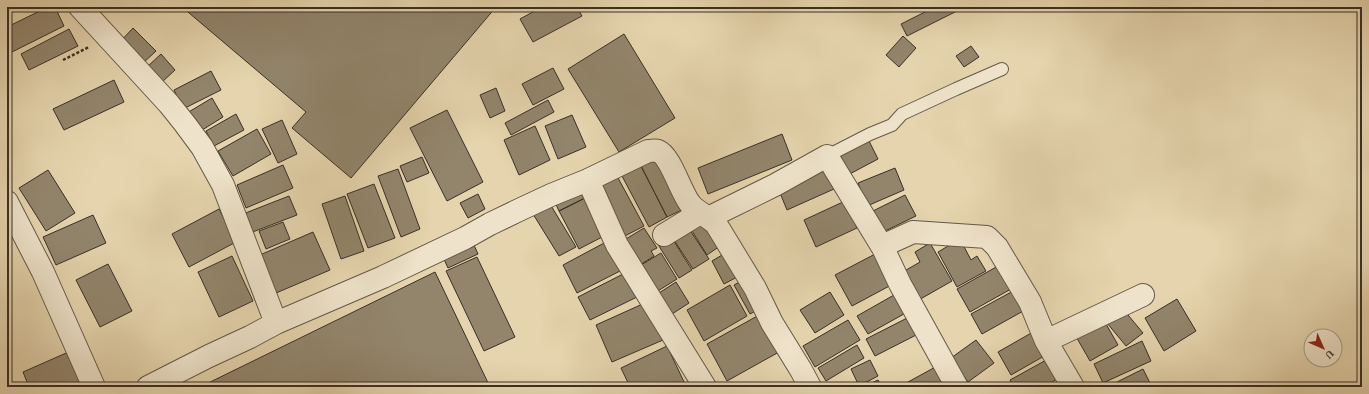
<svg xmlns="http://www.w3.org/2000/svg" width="1369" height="394" viewBox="0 0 1369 394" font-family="'Gentium Book Plus',serif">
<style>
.building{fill:#92856c;stroke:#393026}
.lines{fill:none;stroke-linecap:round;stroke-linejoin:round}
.lane-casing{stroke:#645948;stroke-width:14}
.street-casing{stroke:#645948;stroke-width:24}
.path{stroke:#393026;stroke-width:2.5;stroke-dasharray:3 2;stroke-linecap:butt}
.lane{stroke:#eee3ca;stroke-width:12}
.street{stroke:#eee3ca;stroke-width:22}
</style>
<rect width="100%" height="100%" fill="#e5d4ad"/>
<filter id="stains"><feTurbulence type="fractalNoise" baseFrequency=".005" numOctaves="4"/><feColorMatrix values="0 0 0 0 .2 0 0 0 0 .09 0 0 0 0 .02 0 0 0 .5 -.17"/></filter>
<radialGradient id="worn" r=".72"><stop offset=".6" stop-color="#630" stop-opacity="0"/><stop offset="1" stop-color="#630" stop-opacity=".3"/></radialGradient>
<path class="building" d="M48,7H55L64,26L10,53L7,47V27Z
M182,7H496L351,178L292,128L306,112Z
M542,7H577L582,16L533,42L520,19Z
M935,7H965L907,36L901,24Z
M133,28L156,51L141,65L119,43Z
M69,29L78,46L29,70L21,54Z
M624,34L675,118L619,152L568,69Z
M903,36L916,48L899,67L886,55Z
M971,46L979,57L964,67L956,56Z
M161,54L175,70L161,83L147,67Z
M553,68L564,89L533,105L522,84Z
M211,71L221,90L183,109L174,90Z
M114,80L124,102L64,130L53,109Z
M496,88L505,111L490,118L480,95Z
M212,98L223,117L199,132L187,113Z
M548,100L554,112L511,135L505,123Z
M447,110L483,182L447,201L410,128Z
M236,114L244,130L214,146L206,131Z
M572,115L586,147L558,159L545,126Z
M282,120L297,154L278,163L262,129Z
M535,126L550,160L519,175L504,140Z
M257,129L271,154L233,176L218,151Z
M782,134L792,160L708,194L698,168Z
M867,137L878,159L844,177L833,155Z
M422,157L429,173L407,182L400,166Z
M657,157L684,209L667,217L641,166Z
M283,165L293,188L246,208L237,185Z
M641,166L667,217L649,227L622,176Z
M825,168L834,189L787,210L778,188Z
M895,168L904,190L867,206L858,183Z
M398,169L420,229L401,237L378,176Z
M48,170L75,213L46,231L19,188Z
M617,176L644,226L623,237L596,187Z
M374,184L395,238L368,248L347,194Z
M580,184L587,197L559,211L553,198Z
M478,194L485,209L468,218L460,203Z
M905,195L916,216L883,232L873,211Z
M289,196L297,215L250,233L243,214Z
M345,196L364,251L341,259L322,204Z
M587,197L606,235L579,249L559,211Z
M845,201L857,228L816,247L804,220Z
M550,204L576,247L559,256L533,214Z
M219,209L236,242L189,267L172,234Z
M93,215L106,243L56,265L43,237Z
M702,218L720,246L707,255L689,226Z
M283,222L290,239L266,249L259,231Z
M686,224L709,259L693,269L670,234Z
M644,228L657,248L651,251L654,256L640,265L621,242Z
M313,232L330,270L269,296L253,258Z
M670,235L692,270L679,278L657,243Z
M960,239L971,260L977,256L986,271L957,287L938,252Z
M606,242L620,271L577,293L563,265Z
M473,243L478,254L448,268L443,257Z
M930,243L952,281L917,301L901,273L920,262L915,252Z
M727,252L739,276L724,284L712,261Z
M879,252L895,283L852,306L835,275Z
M661,253L677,279L653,294L636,268Z
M232,256L253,301L219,317L198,272Z
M477,257L515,337L484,351L446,271Z
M108,264L132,311L100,327L76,280Z
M998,266L1011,289L970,312L957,289Z
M435,272L490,387H200Z
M625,273L637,297L590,320L578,297Z
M745,279L761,308L750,314L734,285Z
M676,282L689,303L672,314L659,293Z
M730,285L747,316L704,341L687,310Z
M1015,290L1025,310L982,334L971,314Z
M901,291L911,310L868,334L857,316Z
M830,292L844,315L815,333L800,310Z
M1177,299L1196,331L1164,351L1145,318Z
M647,302L663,340L612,362L596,325Z
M1123,309L1143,333L1126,346L1107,323Z
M759,315L779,352L727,381L707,344Z
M913,315L922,332L875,356L866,339Z
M1102,317L1118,345L1090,361L1074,333Z
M848,320L860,340L815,367L803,346Z
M1033,332L1046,355L1011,375L998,352Z
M976,340L994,363L968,382L951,358Z
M1142,341L1151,361L1103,383L1094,364Z
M857,345L864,358L826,381L818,368Z
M667,346L685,384L680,387H630L621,368Z
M73,350L87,383L77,387H29L23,372Z
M1048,359L1059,378L1043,387H1014L1010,380Z
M870,360L878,376L859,386L851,369Z
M939,365L950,387H899Z
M1143,369L1152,387H1107Z
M878,380L882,387H863Z"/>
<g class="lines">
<defs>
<path id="lane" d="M827,156L870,134L892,125L902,114L956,89L1002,69"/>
<path id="street" d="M80,7L169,104L185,124L202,147L223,185L276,323
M588,180L617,245L705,387
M7,202L43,272L94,387
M710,217L775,185L827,156L883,248L900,284L957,387
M664,235L700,213
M883,248L891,242L913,232L987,237L997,247L1030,302L1046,341L1073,387
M1046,341L1143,295
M148,387L209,356L250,337L276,323L383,277L465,238L490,224L519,210L551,195L588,180L648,151C652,151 655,150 658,151C671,156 681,194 691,205C698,213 708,216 716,224L755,288L772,323L801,370L810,387"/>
</defs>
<use href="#lane" class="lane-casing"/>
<use href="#street" class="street-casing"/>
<path class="path" d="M63,60L89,47"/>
<use href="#lane" class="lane"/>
<use href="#street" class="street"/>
</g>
<rect width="1369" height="394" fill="none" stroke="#e5d4ad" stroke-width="24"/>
<rect x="8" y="8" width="1353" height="378" fill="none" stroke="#393026" stroke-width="2"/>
<rect x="12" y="12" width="1345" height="370" fill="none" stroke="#393026"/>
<g transform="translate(1323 348) rotate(135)"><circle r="19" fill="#eee3ca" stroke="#a69b88"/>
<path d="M0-3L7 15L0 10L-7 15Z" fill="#8f2418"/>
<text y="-6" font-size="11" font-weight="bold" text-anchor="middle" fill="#393026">U</text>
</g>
<rect width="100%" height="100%" filter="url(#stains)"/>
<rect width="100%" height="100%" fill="url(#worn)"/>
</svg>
